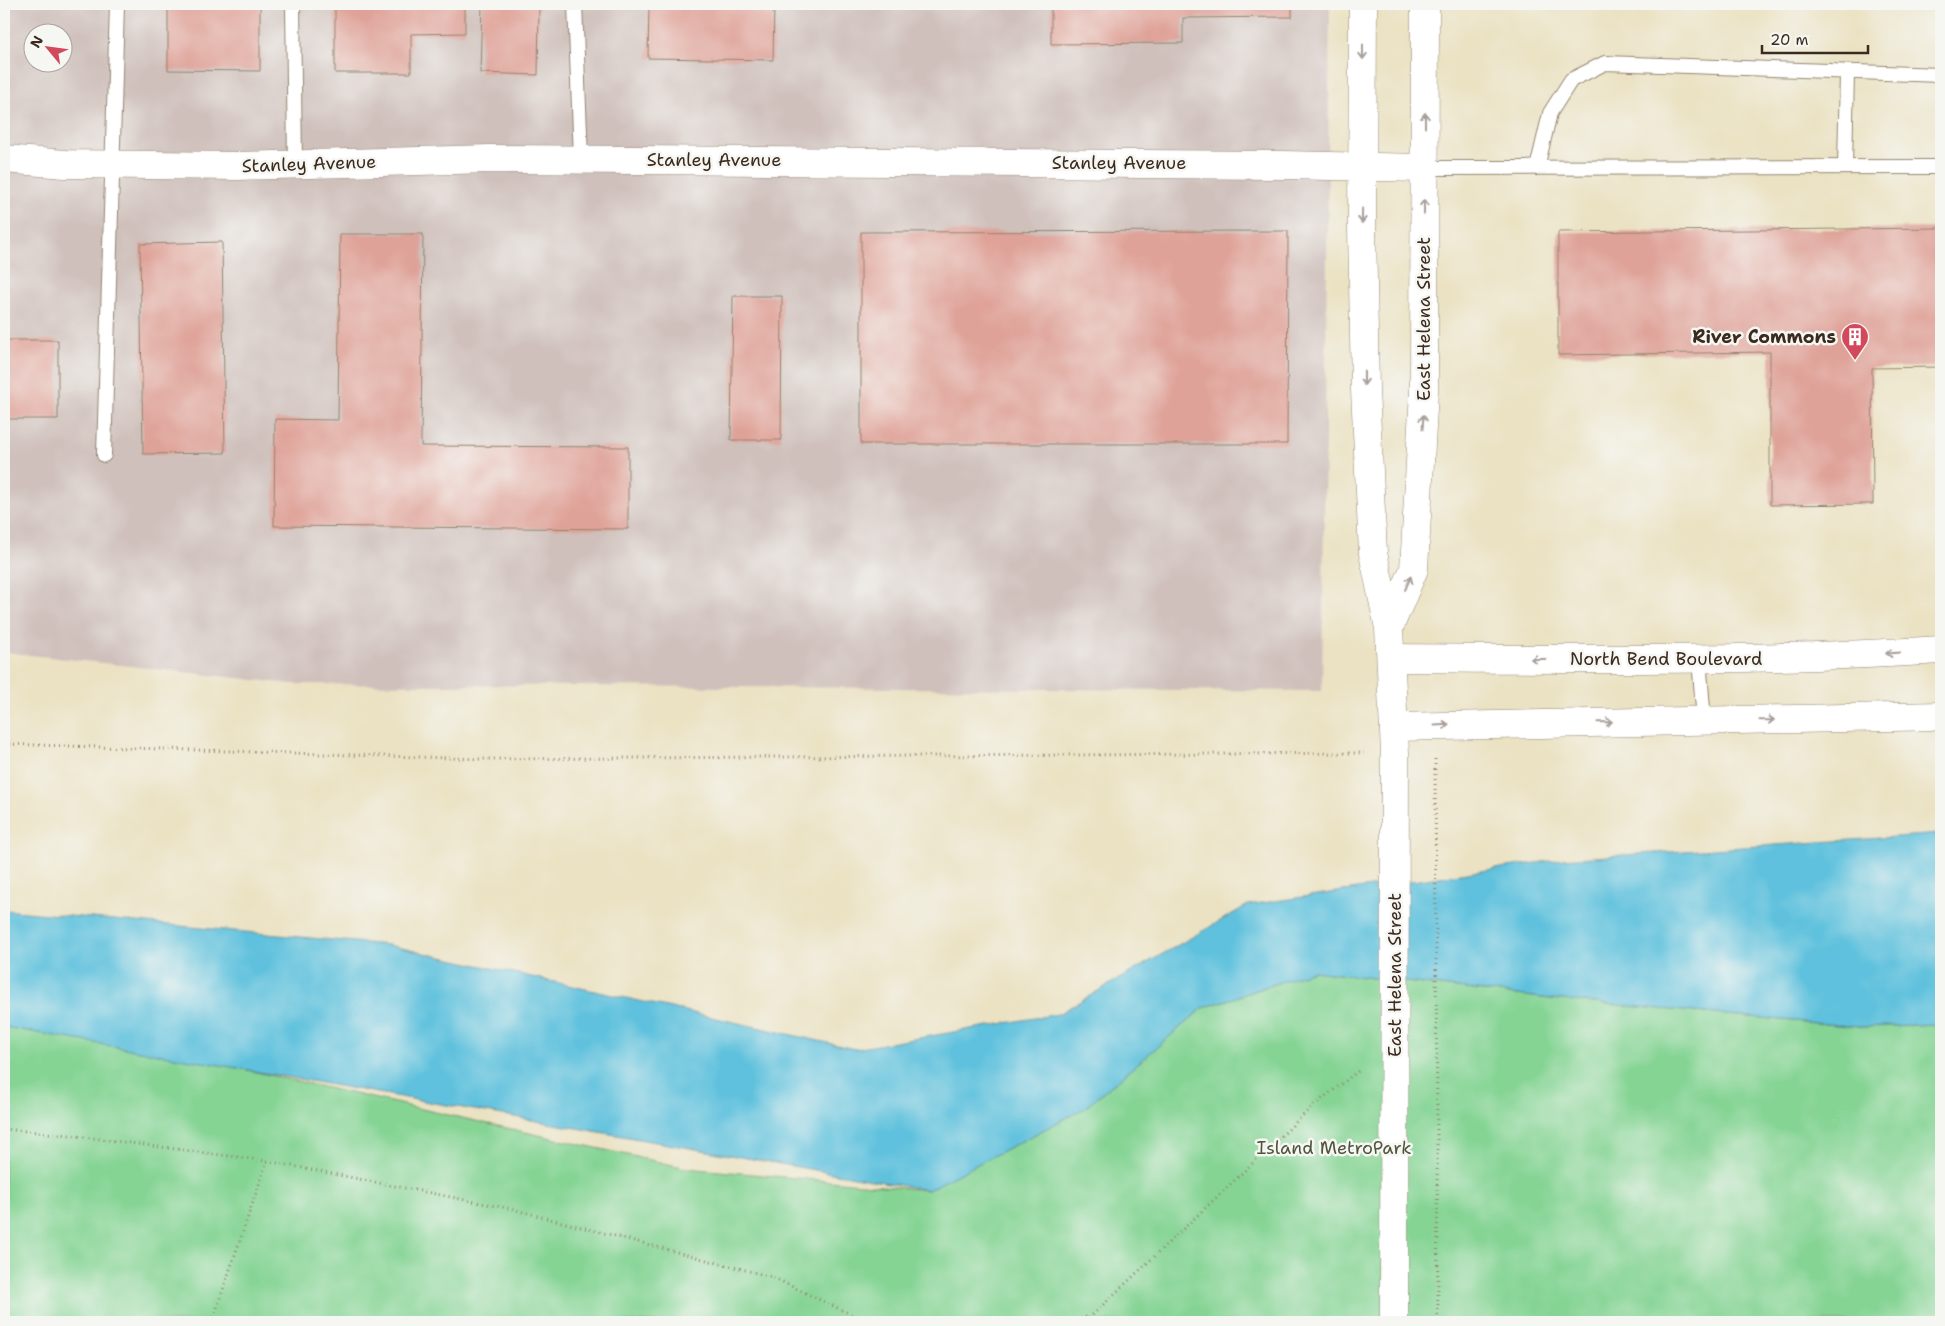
<svg xmlns="http://www.w3.org/2000/svg" width="1945" height="1326" viewBox="0 0 1945 1326" font-family="'Shantell Sans',sans-serif">
<style>
.industrial{fill:#cfc0bb;fill-rule:evenodd}
.green{fill:#85d494;stroke:#607f59}
.water{fill:#5fc1dd;stroke:#4d767e}
.building{fill:#dfa298}
.lines{fill:none;stroke-linecap:round;stroke-linejoin:round}
.service-casing{stroke:#938670;stroke-width:16}
.minor-casing{stroke:#938670;stroke-width:29}
.tertiary-casing{stroke:#938670;stroke-width:29}
.path{stroke:#938670;stroke-width:3;stroke-dasharray:1 4;stroke-linecap:butt}
.service{stroke:#fff;stroke-width:14}
.minor{stroke:#fff;stroke-width:28}
.tertiary{stroke:#fff;stroke-width:28}
.oneway{stroke:#a79f9a}
.labels{text-anchor:middle;dominant-baseline:central;stroke-width:5;stroke-linejoin:round;paint-order:stroke}
.street-label{font-size:18px;fill:#3b2a1e;stroke:#f6f6f2}
.poi-label{font-size:18px;font-weight:bold;fill:#3b2a1e;stroke:#f6f6f2;text-anchor:end}
.park-label{font-size:18px;fill:#4e543c;stroke:#f6f6f2}
</style>
<rect width="100%" height="100%" fill="#f6f6f2"/>
<filter id="ink" filterUnits="userSpaceOnUse"><feTurbulence type="fractalNoise" baseFrequency=".02" numOctaves="2"/><feDisplacementMap in="SourceGraphic" scale="10" xChannelSelector="R" yChannelSelector="G"/><feConvolveMatrix kernelMatrix="1 2 1 2 8 2 1 2 1" color-interpolation-filters="sRGB"/></filter>
<filter id="wash" filterUnits="userSpaceOnUse"><feTurbulence type="fractalNoise" baseFrequency=".0096" numOctaves="4" result="noise"/><feDisplacementMap in="SourceGraphic" scale="20" xChannelSelector="R" yChannelSelector="G"/><feGaussianBlur stdDeviation="1.12" result="paint"/><feColorMatrix in="noise" values="0 0 0 0 0 0 0 0 0 0 0 0 0 0 0 0 0 1.4 0 .05"/><feComposite in="paint" operator="in"/></filter>
<g filter="url(#wash)">
<rect width="100%" height="100%" fill="#ebe2c3"/>
<path class="industrial" d="M4,4H1330L1322,691L291,684L4,652ZM32,32H62V62H32Z"/>
<path class="green" d="M1313,971L1551,999L1860,1027L1941,1024V1322H4V1027L211,1062L686,1168L927,1190L1085,1108L1203,1008Z"/>
<path class="water" d="M1941,834V1024L1860,1027L1551,999L1313,971L1203,1008L1085,1108L928,1190L4,1027V910L388,945L855,1049L1058,1014L1248,905L1563,859Z"/>
<g id="blocks">
<path class="building" d="M168,4H260V71L168,70Z
M335,4H465V33L411,34V73H335Z
M482,4H539L538,75L480,73Z
M649,4H774L773,60L648,58Z
M1051,4H1292V17L1183,18V43L1051,44Z
M1941,228V367L1872,368L1873,504L1770,505V352L1558,355V232Z
M1288,231L1287,444H861V232Z
M340,234H423L421,446L628,447V529L274,526L275,419L338,420Z
M222,242L225,453L143,454L140,244Z
M733,296H782L781,440H731Z
M4,340H58V419H4Z"/>
</g>
</g>
<g filter="url(#ink)">
<use href="#blocks" fill-opacity="0" stroke="#938670" stroke-width="1"/>
<g class="lines">
<defs>
<path id="service" d="M293,4L295,165
M575,4L581,159
M1845,167L1847,72
M1424,168L1941,167
M1537,168L1550,113L1571,80L1605,63L1941,75
M104,455L117,4
M1699,659L1704,721"/>
<path id="minor" d="M1391,658C1574,659 1758,662 1941,650
M1394,727L1941,716"/>
<path id="tertiary" d="M1363,4L1362,226L1365,390L1373,553L1389,628L1395,753L1394,1322
M4,159L65,164L237,166L490,159L1283,165L1424,168
M1389,628L1414,569L1424,391L1425,4"/>
</defs>
<use href="#service" class="service-casing"/>
<use href="#minor" class="minor-casing"/>
<use href="#tertiary" class="tertiary-casing"/>
<path class="path" d="M4,744L482,759L1364,753
M1435,759L1438,1322
M4,1129L69,1135L267,1161L512,1209L772,1277L867,1322
M212,1322L267,1161
M1071,1322L1089,1316
M1085,1322L1314,1105L1361,1069"/>
<use href="#service" class="service"/>
<use href="#minor" class="minor"/>
<use href="#tertiary" class="tertiary"/>
</g>
<defs><path id="oneway-shaft" d="M-6 0H5M1.5-3L5.5 0L1.5 3" fill="none" stroke-width="1.6" stroke-linecap="round" stroke-linejoin="round" transform="scale(1.25)"/></defs>
<g class="oneway">
<use href="#oneway-shaft" transform="translate(1363 52) rotate(90)"/>
<use href="#oneway-shaft" transform="translate(1425 120) rotate(-90)"/>
<use href="#oneway-shaft" transform="translate(1424 207) rotate(-90)"/>
<use href="#oneway-shaft" transform="translate(1362 216) rotate(91)"/>
<use href="#oneway-shaft" transform="translate(1364 378) rotate(89)"/>
<use href="#oneway-shaft" transform="translate(1423 422) rotate(-87)"/>
<use href="#oneway-shaft" transform="translate(1408 583) rotate(-67)"/>
<use href="#oneway-shaft" transform="translate(1893 653) rotate(176)"/>
<use href="#oneway-shaft" transform="translate(1538 659) rotate(-180)"/>
<use href="#oneway-shaft" transform="translate(1767 720) rotate(-1)"/>
<use href="#oneway-shaft" transform="translate(1605 722) rotate(-1)"/>
<use href="#oneway-shaft" transform="translate(1442 725) rotate(-3)"/>
</g>
</g>
<defs>
<symbol id="building-pin" viewBox="-11 -11 22 30"><path d="M0 17L-7.5 6A9.5 9.5 0 1 1 7.5 6Z" fill="#d1495b" stroke="#f6f6f2"/><path d="M-4-6H4V6H1V3H-1V6H-4ZM-2.5-4.3h1.7v1.8h-1.7ZM.8-4.3h1.7v1.8H.8ZM-2.5-1h1.7V.8h-1.7ZM.8-1h1.7V.8H.8Z" fill="#fff"/></symbol>
</defs>
<g fill-rule="evenodd">
<use href="#building-pin" x="1839" y="321" width="32" height="43"/>
</g>
<g class="labels">
<g class="street-label">
<text x="714" y="160">Stanley Avenue</text>
<text x="1119" y="163">Stanley Avenue</text>
<text transform="translate(309 164) rotate(-2)">Stanley Avenue</text>
<text transform="translate(1424 319) rotate(-90)">East Helena Street</text>
<text x="1666" y="659">North Bend Boulevard</text>
<text transform="translate(1395 975) rotate(-90)">East Helena Street</text>
</g>
<g class="poi-label">
<text x="1836" y="337">River Commons</text>
</g>
<g class="park-label">
<text x="1334" y="1148">Island MetroPark</text>
</g>
</g>
<rect width="1945" height="1326" fill="none" stroke="#f6f6f2" stroke-width="20"/>
<g transform="translate(48 48) rotate(299)"><circle r="24" fill="#f6f6f2" stroke="#aba49d"/>
<path d="M0-4L9 19L0 12L-9 19Z" fill="#d1495b"/>
<text y="-8" font-size="14" font-weight="bold" text-anchor="middle" fill="#3b2a1e">N</text>
</g>
<path d="M1762 45v8h106v-8" fill="none" stroke="#3b2a1e" stroke-width="2.5"/>
<text x="1770" y="45" font-size="15" fill="#3b2a1e" stroke="#f6f6f2" stroke-width="4" paint-order="stroke">20 m</text>
</svg>
